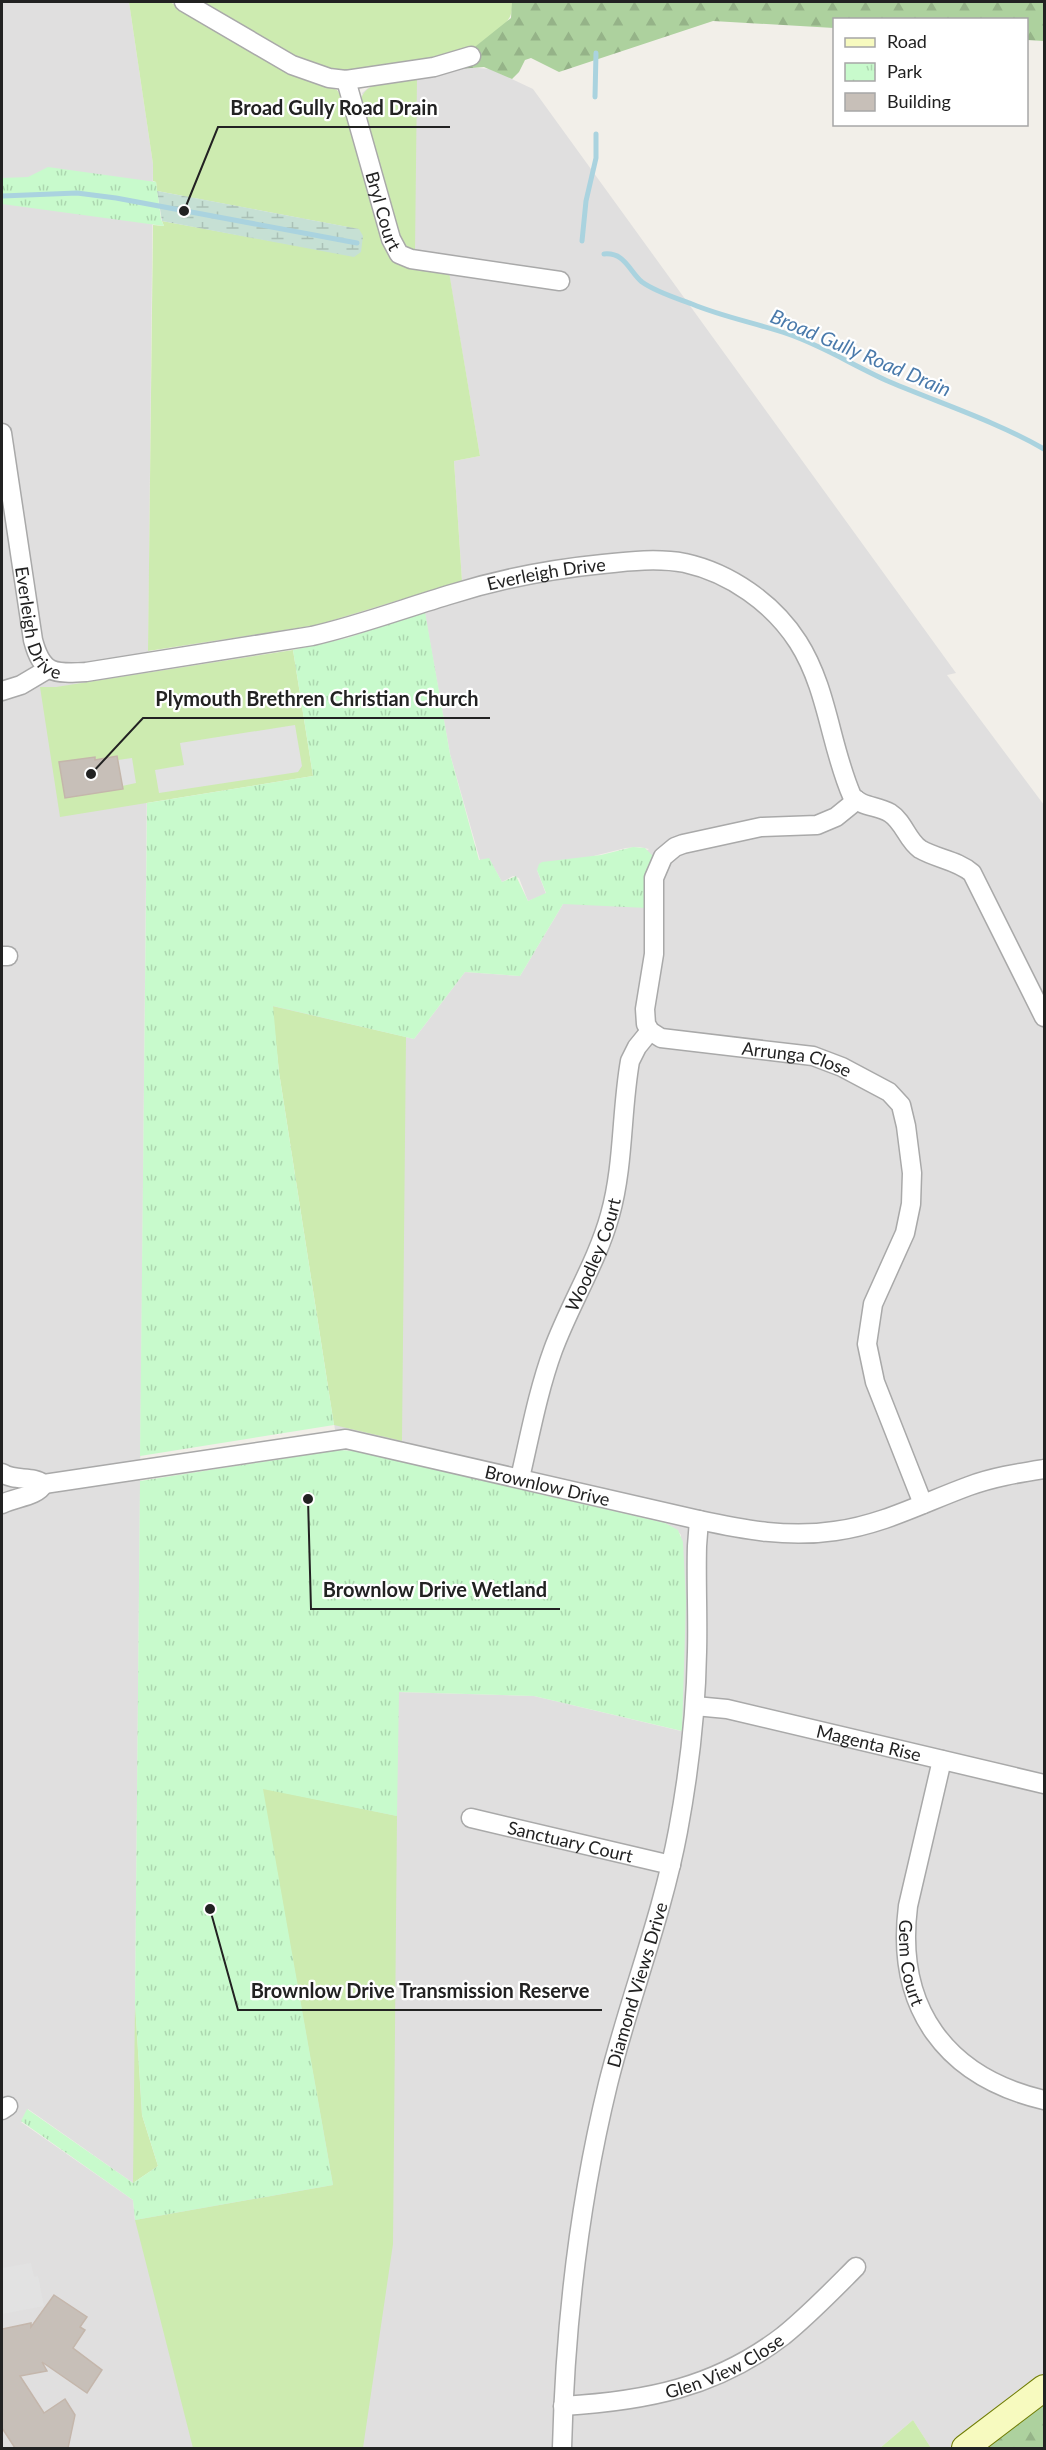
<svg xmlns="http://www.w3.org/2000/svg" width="1046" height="2450" viewBox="0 0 1046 2450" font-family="Lato,sans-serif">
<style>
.residential{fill:#e0dfdf}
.grass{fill:#cdebb0}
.forest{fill:url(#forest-firs)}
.wetland{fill:url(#wetland-marsh)}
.park{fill:url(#park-tufts)}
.parking{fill:#e2e2e2}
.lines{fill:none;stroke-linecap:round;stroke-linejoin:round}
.stream{stroke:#aad3df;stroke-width:5}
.building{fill:#c7bfb8;stroke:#c4b6ab;stroke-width:1.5}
.street-casing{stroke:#a9a9a9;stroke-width:21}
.secondary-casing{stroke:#707d05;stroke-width:28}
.street{stroke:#fff;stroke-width:18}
.secondary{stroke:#f7fabf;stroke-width:26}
.labels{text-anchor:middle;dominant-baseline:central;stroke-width:4.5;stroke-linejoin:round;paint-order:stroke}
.street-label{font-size:18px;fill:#222;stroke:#fff}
.water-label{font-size:20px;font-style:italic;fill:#4a7aab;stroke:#fff}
.leader{fill:none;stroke:#222;stroke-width:2}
.callout-dot{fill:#222;stroke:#fff;stroke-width:2}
.callout-label{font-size:20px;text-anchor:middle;font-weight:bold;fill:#222;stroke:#fff;stroke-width:4.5;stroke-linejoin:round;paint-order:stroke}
</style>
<defs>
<pattern id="forest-firs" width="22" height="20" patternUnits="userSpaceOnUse" patternTransform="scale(1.5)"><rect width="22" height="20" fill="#add19e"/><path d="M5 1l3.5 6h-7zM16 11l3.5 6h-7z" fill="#95b388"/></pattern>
<pattern id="wetland-marsh" width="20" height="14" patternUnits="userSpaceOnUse" patternTransform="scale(1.5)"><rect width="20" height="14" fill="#c6e0d4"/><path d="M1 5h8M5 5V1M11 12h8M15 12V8" fill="none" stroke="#aac0b6"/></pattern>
<pattern id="park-tufts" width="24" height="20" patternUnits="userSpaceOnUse" patternTransform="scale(1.5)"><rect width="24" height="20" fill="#c8facc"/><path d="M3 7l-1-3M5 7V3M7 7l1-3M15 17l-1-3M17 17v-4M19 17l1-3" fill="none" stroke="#acd6af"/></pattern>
</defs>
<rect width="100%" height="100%" fill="#f2efe9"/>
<path class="residential" d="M2,2H129L153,164L135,2003L142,2115L133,2183L28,2109L21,2122L133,2200L135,2220L399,1692L534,1696L681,1731V1535L677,1530L665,1523L355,1451L338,1450L272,1005L414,1039L465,972L520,976L563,904L649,849L639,847L626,848L537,870L546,894L528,901L519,878L513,876L502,882L489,859L480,860L450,754L421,592L462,581L454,461L480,456L446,256L412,250L407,247L362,93L368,88L465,67L490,69L533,89L956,673L947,675L1044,805V2376L949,2448H931L913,2420L880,2448H2Z"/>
<path class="grass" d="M129,2H170L292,74L337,90L341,96L388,253L391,258L449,272L480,456L454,461L462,581L317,625L148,651L153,225L164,226L162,221L354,256L358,229L157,191L156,182L153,181V164Z
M199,2H512C515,24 494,32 478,45L475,50L443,60L339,71C293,66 240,25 199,2Z
M417,78L415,251L407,247L399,236L361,99C368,78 399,81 417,78Z
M293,650L313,776L60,817L40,687H56Z
M272,1006L406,1037L402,1441L334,1425L279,1072Z
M262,1788L397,1816L393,2244L363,2448H193L135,2220L333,2185Z
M135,2003L142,2115L158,2166L133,2183Z
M913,2420L931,2448H880Z"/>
<path class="forest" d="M512,2H1044V41L1027,40L1026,20H834V28L713,21L559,72L531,58L525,60L519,72L512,79L484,67L458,69L476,46L511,18Z
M1044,2401V2448H980Z"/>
<path class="wetland" d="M157,191L359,229L363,236L361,252L354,257L162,221Z"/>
<path class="park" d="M48,167L156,182L161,219L164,226L2,204V178L28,177Z
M425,612L450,754L479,860L489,858L502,882L516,876L528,901L546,893L537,870L539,864L542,862L601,855L633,847L645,848L654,857L647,908L563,904L520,976L465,972L414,1039L273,1006L279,1072L334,1425L140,1456L147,803L313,776L293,650L347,638Z
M338,1450L355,1451L665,1523L678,1530L683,1542L686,1601L682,1731L534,1696L399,1692L397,1816L263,1789L333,2185L135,2220L133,2200L21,2121L27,2109L133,2183L158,2166L142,2115L135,2003L140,1481Z"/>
<path class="parking" d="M295,725L302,766L298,772L159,793L155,770L184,765L180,743Z
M132,758L136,783L122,786L118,760Z
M31,2263L34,2277L38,2276L44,2306L2,2314V2268Z"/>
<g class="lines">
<path class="stream" d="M595,97L596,53
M2,196L77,193L116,198L357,243
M582,241L586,201L596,158V134
M604,254C625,252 629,271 642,282C656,292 676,298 692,304C723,317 756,323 788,334C823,346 856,367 890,382C942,404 995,421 1044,449"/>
</g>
<path class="building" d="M117,756L123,789L65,798L59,762L95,757V760Z
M54,2295L87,2317L80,2327L85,2330L73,2348L102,2370L87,2393L42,2362L47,2371L20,2376L44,2413L65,2399L75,2415L68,2448H15L2,2428V2329L31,2323V2327Z"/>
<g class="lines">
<defs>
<g id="street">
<path d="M184,2L292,65L329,78L346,80L434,67L471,56"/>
<path id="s1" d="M346,80L391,239L399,254L411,259L560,281"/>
<path id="s2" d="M2,433L33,640C42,674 54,674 86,672L312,636C360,625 405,608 452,594C500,579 552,569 603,564C630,561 658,558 685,563C730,573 773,603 798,642C828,689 830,746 852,796C863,808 877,805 890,813C904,822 907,840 920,849C937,859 957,860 972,873L1044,1017"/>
<path d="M2,691L21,685L48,669"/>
<path id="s3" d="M857,800L836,817L817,825L761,827L683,844L675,847L663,857L654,878V954L645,1009L646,1024L650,1031L661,1038L813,1056L842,1067L889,1092L901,1105L906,1126L912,1173L911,1204L905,1233L873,1304L867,1344L875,1382L923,1504"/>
<path d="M2,956H8"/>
<path id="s4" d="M2,1473C15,1482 32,1475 44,1484L346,1439L699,1520C745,1530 788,1538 835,1531C882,1525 925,1502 969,1486C993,1477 1019,1473 1044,1469"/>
<path id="s5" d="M520,1478C530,1435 538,1391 553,1350C570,1304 597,1262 610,1215C624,1165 621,1112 630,1061L637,1047L650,1031"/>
<path d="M2,1504C15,1497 37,1497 44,1484"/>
<path id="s6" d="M695,1706L727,1709L1044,1784"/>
<path id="s7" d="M942,1760L908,1906C895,2008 946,2077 1044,2100"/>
<path id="s8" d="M471,1818L671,1865"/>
<path d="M2,2110L8,2106"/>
<path id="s9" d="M563,2406C645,2401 715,2388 783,2336C809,2315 833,2290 856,2267"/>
<path id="s10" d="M562,2448C565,2326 579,2203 608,2084C629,1999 662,1917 678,1831C689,1772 696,1712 697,1652C698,1617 696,1582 697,1546L699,1520"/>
</g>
<path id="secondary" d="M965,2448L1044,2388"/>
</defs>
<use href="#street" class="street-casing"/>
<use href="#secondary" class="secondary-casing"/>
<use href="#street" class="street"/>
<use href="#secondary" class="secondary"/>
</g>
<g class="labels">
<g class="street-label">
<text stroke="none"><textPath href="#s1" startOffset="136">Bryl Court</textPath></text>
<text stroke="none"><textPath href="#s2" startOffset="752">Everleigh Drive</textPath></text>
<text stroke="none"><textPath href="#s2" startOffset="195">Everleigh Drive</textPath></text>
<text stroke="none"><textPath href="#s3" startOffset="536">Arrunga Close</textPath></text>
<text stroke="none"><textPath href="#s5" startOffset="236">Woodley Court</textPath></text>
<text stroke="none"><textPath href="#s4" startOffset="556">Brownlow Drive</textPath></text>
<text stroke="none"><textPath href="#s6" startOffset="178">Magenta Rise</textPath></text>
<text stroke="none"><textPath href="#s8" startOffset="102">Sanctuary Court</textPath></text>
<text stroke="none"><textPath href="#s7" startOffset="207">Gem Court</textPath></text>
<text stroke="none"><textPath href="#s10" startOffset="471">Diamond Views Drive</textPath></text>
<text stroke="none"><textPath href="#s9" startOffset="168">Glen View Close</textPath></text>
</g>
<g class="water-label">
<text transform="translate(861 352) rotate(23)">Broad Gully Road Drain</text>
</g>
</g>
<path class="leader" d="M184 211L218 127H450M91 774L143 718H490M308 1499L311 1609H560M210 1909L238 2010H602"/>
<g class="callout-dot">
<circle cx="184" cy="211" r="6"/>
<circle cx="91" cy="774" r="6"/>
<circle cx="308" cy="1499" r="6"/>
<circle cx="210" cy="1909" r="6"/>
</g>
<g class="callout-label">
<text x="334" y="115">Broad Gully Road Drain</text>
<text x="317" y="706">Plymouth Brethren Christian Church</text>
<text x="435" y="1597">Brownlow Drive Wetland</text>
<text x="420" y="1998">Brownlow Drive Transmission Reserve</text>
</g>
<rect width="1046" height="2450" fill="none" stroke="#222222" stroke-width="6"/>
<rect x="833" y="18" width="195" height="108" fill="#ffffff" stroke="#a7a7a7" stroke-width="1.5"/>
<rect x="845" y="38" width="30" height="9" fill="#f7fabf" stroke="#a7a7a7" stroke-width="1.5"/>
<text x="887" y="48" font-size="18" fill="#222222">Road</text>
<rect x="845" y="63" width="30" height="18" fill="url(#park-tufts)" stroke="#a7a7a7" stroke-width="1.5"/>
<text x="887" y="78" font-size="18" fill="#222222">Park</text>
<rect x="845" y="93" width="30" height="18" fill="#c7bfb8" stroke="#a7a7a7" stroke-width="1.5"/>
<text x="887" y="108" font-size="18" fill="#222222">Building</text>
</svg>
